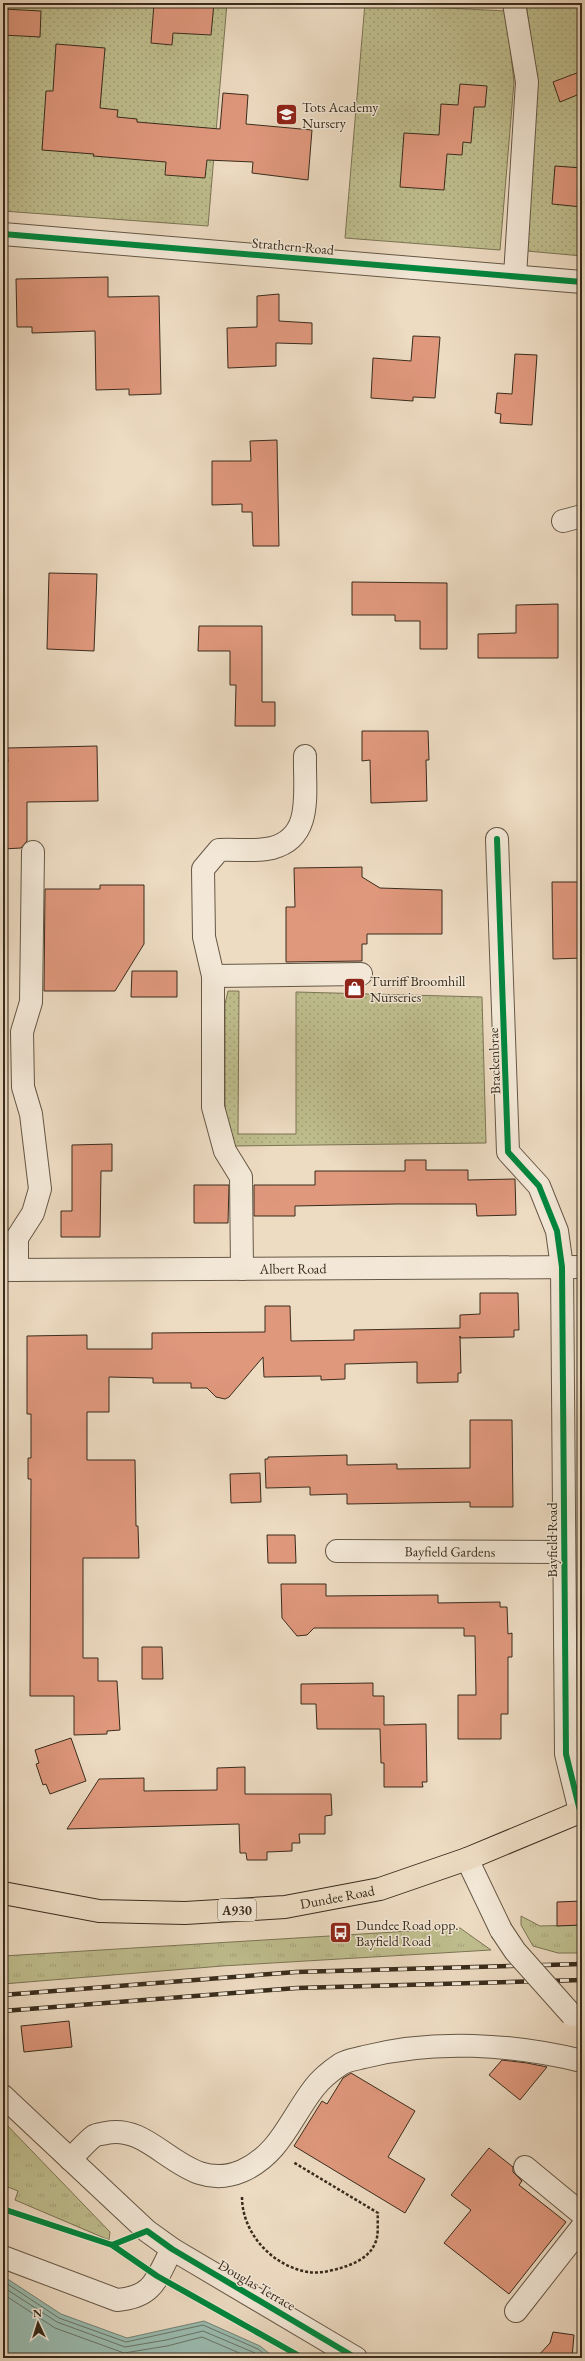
<svg xmlns="http://www.w3.org/2000/svg" width="585" height="2361" viewBox="0 0 585 2361" font-family="'EB Garamond',serif">
<style>
.grass{fill:url(#grass-tufts);stroke:#7c7555}
.garden{fill:url(#garden-dots);stroke:#7c7555}
.water{fill:#9abbaf;stroke:#738274}
.lines{fill:none;stroke-linecap:round;stroke-linejoin:round}
.shore{stroke:#6a7466;stroke-width:1}
.building{fill:#e0987d;stroke:#392c1c}
.minor-casing{stroke:#665846;stroke-width:24}
.major-casing{stroke:#392c1c;stroke-width:24}
.path{stroke:#392c1c;stroke-width:2.5;stroke-dasharray:3 2;stroke-linecap:butt}
.minor{stroke:#f3e8d7;stroke-width:22}
.major{stroke:#eddbc2;stroke-width:22}
.rail-casing{stroke:#392c1c;stroke-width:4.5}
.rail{stroke:#f3e8d7;stroke-width:3;stroke-dasharray:9;stroke-linecap:butt}
.minor-bridge-casing{stroke:#665846;stroke-width:24;stroke-linecap:butt}
.minor-bridge{stroke:#f3e8d7;stroke-width:22}
.cycleway-casing{stroke:#f3e8d7;stroke-width:8}
.cycleway{stroke:#00873e;stroke-width:6}
.labels{text-anchor:middle;dominant-baseline:central;stroke-width:3;stroke-linejoin:round;paint-order:stroke}
.shield{fill:#f3e8d7;stroke:#716454;stroke-width:1}
.shield-label{font-size:13px;font-weight:bold;fill:#392c1c}
.poi-label{font-size:14px;fill:#392c1c;stroke:#f3e8d7;text-anchor:start}
.street-label{font-size:14px;fill:#392c1c;stroke:#f3e8d7}
</style>
<defs>
<pattern id="grass-tufts" width="24" height="20" patternUnits="userSpaceOnUse"><rect width="24" height="20" fill="#bfbe8e"/><path d="M3 7l-1-3M5 7V3M7 7l1-3M15 17l-1-3M17 17v-4M19 17l1-3" fill="none" stroke="#a5a37a"/></pattern>
<pattern id="garden-dots" width="8" height="8" patternUnits="userSpaceOnUse"><rect width="8" height="8" fill="#bfbe8e"/><path d="M2 2h.1M6 6h.1" fill="none" stroke="#a5a37a" stroke-width="1.8" stroke-linecap="round"/></pattern>
</defs>
<rect width="100%" height="100%" fill="#eddbc2"/>
<filter id="stains"><feTurbulence type="fractalNoise" baseFrequency=".005" numOctaves="4"/><feColorMatrix values="0 0 0 0 .2 0 0 0 0 .09 0 0 0 0 .02 0 0 0 .5 -.17"/></filter>
<radialGradient id="worn" r=".72"><stop offset=".6" stop-color="#630" stop-opacity="0"/><stop offset="1" stop-color="#630" stop-opacity=".3"/></radialGradient>
<path class="grass" d="M521,1916L540,1926L582,1925V1953H558L533,1946L521,1925Z
M460,1928L491,1950L222,1966L3,1984V1956Z
M3,2121L110,2232L109,2240L15,2200L18,2191L3,2185Z"/>
<path class="garden" d="M3,3H227L208,226L3,211Z
M365,3H428V7L506,11L514,82L500,250L345,238Z
M526,3H582V256L527,251L537,84Z
M228,991H239L238,1134H296V992L482,997L486,1143L233,1146L225,1116V1004Z"/>
<path class="water" d="M3,2276L61,2314L127,2338L204,2321L260,2346L275,2358H3Z"/>
<g class="lines">
<path class="shore" d="M3,2281L59,2318L126,2342L203,2325L258,2349L269,2358
M3,2287L57,2322L125,2347L166,2340L203,2331L255,2353L261,2358
M3,2294L55,2328L124,2353L167,2346L202,2337L251,2358"/>
</g>
<path class="building" d="M154,3H214L211,35L173,33L172,45L151,43Z
M3,9L41,11L40,37L3,35Z
M56,44L105,48L100,108L118,110L117,117L137,119V122L220,129L223,93L248,95L246,124L312,130L308,180L252,173L253,162L207,160L205,178L165,175L166,162L93,156L94,154L42,150L46,91H53Z
M582,71V93L560,102L553,82Z
M460,84L487,86L485,107H474L471,143L463,142L462,155L447,154L444,190L400,187L404,133L439,135L441,104L458,105Z
M555,166L582,168V207L552,204Z
M108,277V297L159,296L161,394L129,395V389L96,390L95,331L32,333V327H17L16,279Z
M279,294V321L312,323V344L276,343V366L228,368L227,328L257,327V296Z
M413,336L440,337L435,398L413,397V401L371,398L373,358L411,361Z
M515,354L537,355L532,425L500,423L501,414L495,413L497,393L512,394Z
M277,440L279,546H253L252,512H242V504L212,505V461H251L250,441Z
M49,573L97,574L94,651L47,649Z
M352,582L447,583V649H420V621H395V615H352Z
M558,604V658H478V634L516,633V605Z
M199,626H262V702H275V726H235L236,685H230V651H198Z
M362,731H428L429,760H426L427,801L371,803L370,760L362,761Z
M97,746L98,801L27,802V841L21,848L3,849V762H8L7,748Z
M362,867V877L380,888L442,890V934H367V944H362V961L286,962V907H295L294,868Z
M552,882H582V958L553,959Z
M100,885H144V944L115,991H44L45,889H100Z
M132,971H177V997H131Z
M112,1144V1171H101L100,1237H61V1211H72V1145Z
M405,1160H426V1170H468V1180L515,1179L516,1215L477,1216L476,1204H396L295,1206V1216H254V1185H315V1171H405Z
M194,1185H229L228,1223H194Z
M480,1293H518L519,1330H514V1337L460,1338V1336L461,1373H458V1382L417,1383V1362L345,1364V1379L321,1380V1376L264,1377L263,1357L229,1397L225,1399L216,1397L207,1388H191V1383H153V1378L109,1377V1412H87V1460H135L136,1526H138L139,1558H83V1658H98V1681H117L120,1730L107,1731V1734L74,1735V1696H30L31,1479H28V1458H31V1414H27V1336L87,1335V1349H152V1333L265,1332V1306H290L291,1341L354,1340V1330L460,1328V1315L480,1314Z
M470,1420H512L513,1507H470V1502L347,1504V1494L310,1495V1487L266,1488L265,1459H268V1457L347,1455V1465L397,1464V1469L470,1468Z
M260,1473L261,1502L231,1503L230,1474Z
M267,1535H295L296,1563H268Z
M281,1584H326V1596L438,1595V1603L500,1602V1607H507L508,1634L512,1633V1657H508V1714H501V1739H458V1695H476L475,1636H464V1628H314L307,1635L297,1636L282,1618Z
M142,1647H162L163,1679H142Z
M373,1683V1696H384V1725L426,1724L427,1782H422L423,1787H384V1763H381L380,1729H317L316,1704H301V1684Z
M71,1738L86,1781L50,1794L46,1784L43,1785L36,1764L39,1763L35,1750Z
M245,1767V1794H331L332,1815L325,1816V1834H299L300,1843H292V1851L267,1852V1860H247L246,1853H240L239,1824L67,1829L99,1779L144,1778V1791L217,1790V1768Z
M582,1901V1925L557,1926V1902Z
M69,2021L72,2047L24,2052L21,2026Z
M502,2060L527,2063L547,2067L520,2100L489,2075Z
M351,2073L415,2111L388,2157L425,2179L405,2213L294,2146L322,2101L327,2104L343,2078Z
M489,2148L513,2167V2172L522,2181L519,2185L566,2222L509,2294L444,2243L471,2210L451,2195Z
M553,2332L574,2335L572,2358H536L550,2343Z"/>
<g class="lines">
<defs>
<g id="minor">
<path d="M514,3L527,82L515,276"/>
<path d="M3,234L582,282"/>
<path d="M563,521L582,516"/>
<path d="M497,839L508,1152L539,1186L557,1231L562,1267L566,1754L580,1811"/>
<path d="M213,976L361,974"/>
<path d="M242,1269L241,1177L225,1151L213,1107V976L204,937L203,869L219,850C235,849 256,852 272,848C314,837 304,792 305,756"/>
<path id="s1" d="M3,1270L582,1267"/>
<path d="M17,1270V1238L33,1213L40,1189L31,1114L23,1087L22,1032L31,1002L33,852"/>
<path id="s2" d="M337,1551L564,1552"/>
<path d="M467,1859L501,1930"/>
<path d="M3,2096L147,2231L172,2249L356,2358"/>
<path d="M70,2159C78,2152 86,2142 94,2136C97,2134 102,2134 106,2133C155,2122 184,2196 242,2171C280,2154 290,2119 314,2088C320,2080 332,2070 341,2064C347,2060 357,2059 364,2057C433,2039 513,2044 582,2061"/>
<path d="M525,2167L582,2214"/>
<path d="M3,2257L117,2300C154,2297 156,2279 172,2249"/>
<path d="M516,2311L582,2227"/>
</g>
<g id="major">
<path id="s3" d="M3,1893L99,1911L185,1913L285,1907L380,1889L467,1859L582,1811"/>
</g>
</defs>
<use href="#minor" class="minor-casing"/>
<use href="#major" class="major-casing"/>
<path class="path" d="M242,2197C242,2233 272,2266 308,2272C320,2274 335,2270 347,2266C360,2261 371,2255 376,2241C379,2233 377,2222 378,2213L293,2162"/>
<use href="#minor" class="minor"/>
<use href="#major" class="major"/>
<defs>
<path id="rail" d="M3,1995L296,1972L582,1964
M3,2011L297,1988L582,1980"/>
</defs>
<use href="#rail" class="rail-casing"/>
<use href="#rail" class="rail"/>
<defs>
<path id="minor-bridge" d="M501,1930L515,1951L572,2015"/>
</defs>
<use href="#minor-bridge" class="minor-bridge-casing"/>
<use href="#minor-bridge" class="minor-bridge"/>
<defs>
<path id="cycleway" d="M3,234L582,282
M497,839L508,1152L539,1186L557,1231L562,1267L566,1754L580,1811
M3,2209L112,2245L147,2231L172,2249L356,2358
M112,2245L157,2276L303,2358"/>
</defs>
<use href="#cycleway" class="cycleway-casing"/>
<use href="#cycleway" class="cycleway"/>
</g>
<defs>
<symbol id="school-square" viewBox="-11 -11 22 22"><rect x="-9" y="-9" width="18" height="18" rx="4" fill="#8f2418" stroke="#f3e8d7"/><path d="M0-5L7-2L0 1L-7-2ZM-4 1L0 2.5L4 1V4Q0 6-4 4Z" fill="#fff"/></symbol>
<symbol id="shop-square" viewBox="-11 -11 22 22"><rect x="-9" y="-9" width="18" height="18" rx="4" fill="#8f2418" stroke="#f3e8d7"/><path d="M-5-2.5h2.3a2.7 3.5 0 0 1 5.4 0H5L5.5 6h-11ZM-1.5-2.5h3a1.5 2.3 0 0 0-3 0Z" fill="#fff"/></symbol>
<symbol id="bus-square" viewBox="-11 -11 22 22"><rect x="-9" y="-9" width="18" height="18" rx="4" fill="#8f2418" stroke="#f3e8d7"/><path d="M-5-6H5V4H4V6H2V4H-2V6H-4V4H-5ZM-3.5-4V0h7V-4ZM-3.5 1.2v1.5H-2V1.2ZM2 1.2v1.5H3.5V1.2Z" fill="#fff"/></symbol>
</defs>
<g fill-rule="evenodd">
<use href="#school-square" x="274" y="102" width="25" height="25"/>
<use href="#shop-square" x="342" y="976" width="25" height="25"/>
<use href="#bus-square" x="328" y="1920" width="25" height="25"/>
</g>
<g class="labels">
<rect class="shield" x="218" y="1899" width="38" height="22" rx="3"/>
<g class="shield-label">
<text x="237" y="1910">A930</text>
</g>
<g class="poi-label">
<text x="302" y="107">Tots Academy<tspan x="302" dy="16">Nursery</tspan></text>
<text x="370" y="981">Turriff Broomhill<tspan x="370" dy="16">Nurseries</tspan></text>
<text x="356" y="1925">Dundee Road opp.<tspan x="356" dy="16">Bayfield Road</tspan></text>
</g>
<g class="street-label">
<text transform="translate(293 246) rotate(5)">Strathern Road</text>
<text transform="translate(494 1061) rotate(-92)">Brackenbrae</text>
<text stroke="none"><textPath href="#s1" startOffset="290">Albert Road</textPath></text>
<text transform="translate(552 1540) rotate(-90)">Bayfield Road</text>
<text stroke="none"><textPath href="#s2" startOffset="113">Bayfield Gardens</textPath></text>
<text stroke="none"><textPath href="#s3" startOffset="337">Dundee Road</textPath></text>
<text transform="translate(257 2285) rotate(30)">Douglas Terrace</text>
</g>
</g>
<rect width="585" height="2361" fill="none" stroke="#eddbc2" stroke-width="16"/>
<rect x="4" y="4" width="577" height="2353" fill="none" stroke="#392c1c" stroke-width="2"/>
<rect x="8" y="8" width="569" height="2345" fill="none" stroke="#392c1c"/>
<g transform="translate(38 2323) rotate(356)" stroke="#f3e8d7" stroke-width="3" paint-order="stroke">
<path d="M0-3L7 15L0 10L-7 15Z" fill="#392c1c"/>
<text y="-6" font-size="11" font-weight="bold" text-anchor="middle" fill="#392c1c">N</text>
</g>
<rect width="100%" height="100%" filter="url(#stains)"/>
<rect width="100%" height="100%" fill="url(#worn)"/>
</svg>
